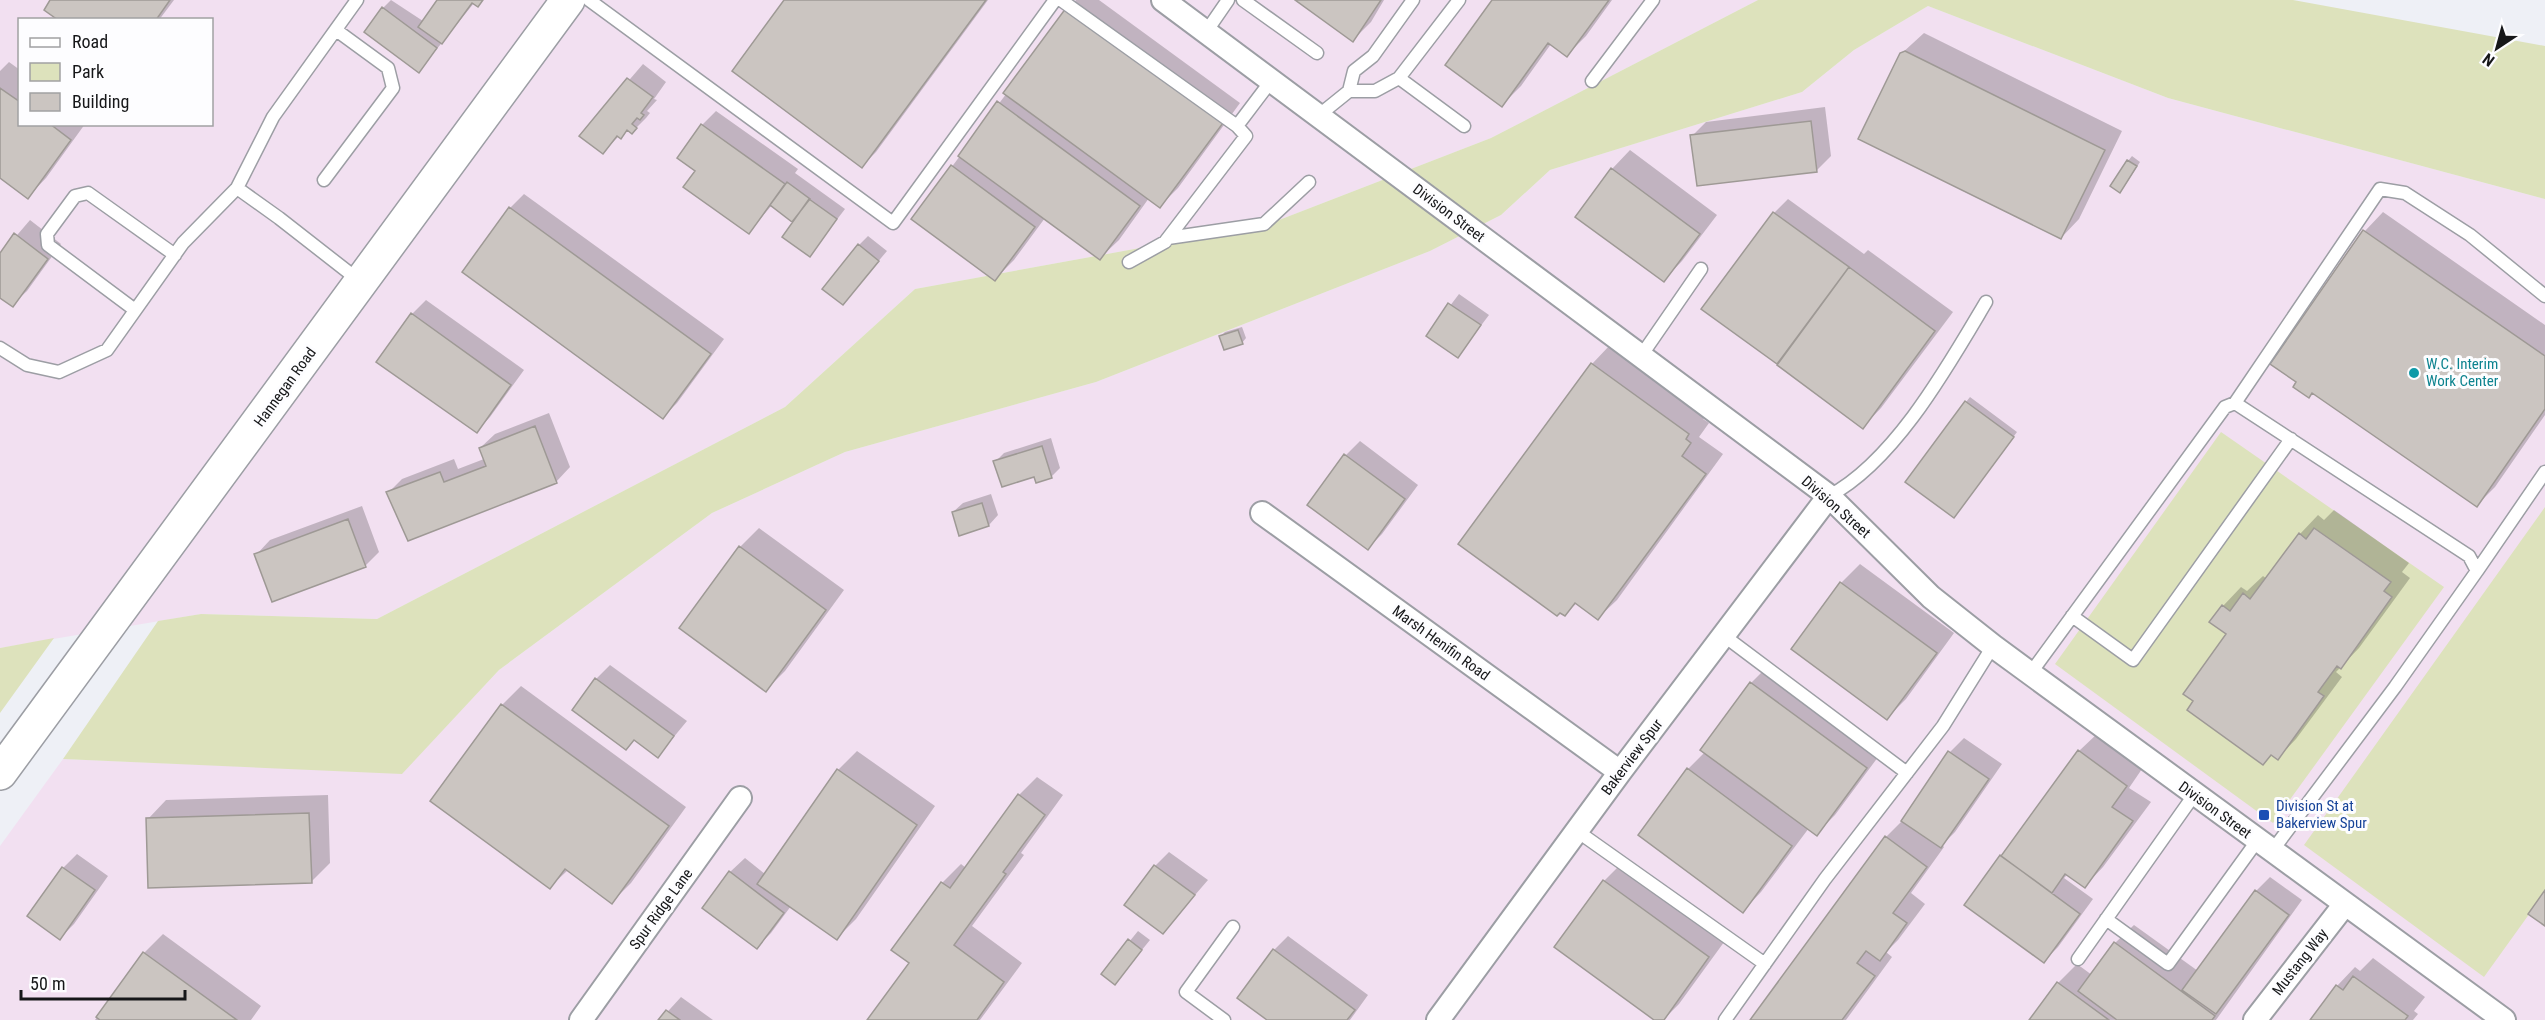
<svg xmlns="http://www.w3.org/2000/svg" width="2545" height="1020" viewBox="0 0 2545 1020" font-family="'Roboto Condensed',sans-serif">
<style>
.industrial{fill:#f2e0f1;fill-rule:evenodd}
.green{fill:#dde2bc}
.shadow{fill:#0003}
.building{fill:#cbc5c1;stroke:#9e9995;stroke-width:1.5}
.lines{fill:none;stroke-linecap:round;stroke-linejoin:round}
.lane-casing{stroke:#9c9ea4;stroke-width:15}
.street-casing{stroke:#9c9ea4;stroke-width:26}
.secondary-casing{stroke:#9c9ea4;stroke-width:36}
.lane{stroke:#fff;stroke-width:12}
.street{stroke:#fff;stroke-width:22}
.secondary{stroke:#fff;stroke-width:33}
.culture-dot{fill:#0f9aa8;stroke:#fdfdff;stroke-width:2}
.transit-dot{fill:#1a4fb4;stroke:#fdfdff;stroke-width:2}
.labels{text-anchor:middle;dominant-baseline:central;stroke-width:6;stroke-linejoin:round;paint-order:stroke}
.street-label{font-size:15px;fill:#161719;stroke:#fdfdff}
.culture-label{font-size:15px;fill:#0d838f;stroke:#fdfdff;text-anchor:start}
.transit-label{font-size:15px;fill:#164399;stroke:#fdfdff;text-anchor:start}
</style>
<rect width="100%" height="100%" fill="#eef0f6"/>
<path class="industrial" d="M0,0H1758L1491,138L1266,225L915,289L785,407L377,619L201,614L0,648ZM20,20H212V124H20Z
M1928,6L2168,98L2545,199V1020H0V846L63,759L402,773L499,670L712,513L845,452L1096,382L1430,251L1501,215L1550,170L1802,92L1854,50Z"/>
<path class="green" d="M1758,0H2293L2545,46V199L2168,98L1928,6L1854,50L1802,92L1550,170L1501,215L1430,251L1096,382L845,452L712,513L499,670L402,774L63,759L158,621L201,614L377,619L785,407L915,289L1266,225L1491,138Z
M2221,432L2444,587L2273,823L2055,664Z
M2545,507V892L2484,977L2304,845Z
M54,638L0,713V648Z"/>
<path class="shadow" d="M53,0H174L159,20H60Z
M391,0L423,21L439,0H483L478,5L474,3L419,71L383,8Z
M786,0H988L876,152L862,166Z
M1076,0H1099L1240,103L1178,188L1160,206L1149,198L1119,240L1100,258L1045,218L1014,260L995,279L913,219Z
M1297,0H1384L1371,22L1353,40Z
M1496,0H1612L1586,36L1567,55L1551,44L1521,86L1502,105Z
M1924,33L2122,131L2079,219L2061,238L1901,54Z
M9,62L20,70V124H85L46,178L28,197L0,177V71Z
M643,64L666,82L654,99L657,100L647,111L650,113L646,118L632,132L628,129L620,137L619,136L603,152L581,136Z
M1825,107L1831,156L1817,170L1692,136L1706,122Z
M716,111L798,169L795,173L845,209L810,255L795,222L772,205L749,232L697,170L702,125Z
M1630,150L1717,215L1682,261L1664,280L1612,169Z
M2132,156L2140,162L2124,187L2128,161Z
M524,194L724,339L677,403L663,417L510,208Z
M1788,199L1864,254L1868,250L1953,312L1881,408L1863,427L1703,309L1774,213Z
M2383,212L2545,325V415L2495,487L2477,505L2272,364L2365,231Z
M30,220L61,244L27,291L12,305L0,296V255Z
M868,236L887,251L843,303L859,245Z
M1459,294L1489,315L1458,356L1428,335Z
M426,300L524,370L490,417L476,432L412,314Z
M1242,327L1246,338L1242,343L1221,336L1225,332Z
M1610,345L1706,415L1703,419L1709,423L1699,437L1723,454L1617,600L1598,618L1577,603L1565,614L1592,364Z
M1970,397L2017,432L1954,516L1966,402Z
M549,413L570,467L556,482L388,493L402,479L454,459L458,469L484,459L480,448L495,434Z
M1051,438L1060,468L1051,477L1035,475L995,462L1004,453Z
M1360,441L1418,485L1382,534L1368,548L1346,455Z
M991,494L998,515L989,525L960,534L953,512L963,503Z
M362,506L379,552L365,566L256,555L270,540Z
M2334,510L2409,563L2402,572L2410,578L2359,648L2336,672L2342,677L2296,739L2278,758L2273,754L2263,763L2223,606L2241,587L2247,591L2263,576L2267,579L2300,534L2318,515L2324,520Z
M759,528L844,590L785,671L766,690L681,628L740,547Z
M1860,564L1954,633L1906,699L1887,718L1793,649L1841,583Z
M1770,664L1884,749L1835,815L1816,834L1809,828L1761,892L1743,911L1688,769L1705,752L1751,683Z
M610,665L687,721L658,756L635,739L626,748L596,679Z
M521,686L686,807L631,883L612,902L568,870L550,887L432,800L502,705Z
M2098,733L2144,766L2129,788L2151,802L2103,867L2085,886L2068,874L2064,878L2093,899L2058,947L2044,961L1966,904L2079,751Z
M1964,738L2002,764L1955,832L1942,845L1944,847L1911,893L1925,904L1898,940L1886,952L1892,957L1846,1020H1753L1886,837L1903,820L1950,752Z
M857,751L935,806L856,919L837,938L791,906L771,933L757,947L730,872L745,858L765,874L838,770Z
M1037,777L1063,795L1021,853L1024,855L972,926L1022,963L980,1020H869L911,962L893,950L942,883L961,864L966,868L1019,795Z
M328,795L330,863L311,882L148,819L166,800Z
M1169,852L1208,880L1163,932L1126,905L1155,866Z
M77,854L108,876L74,924L60,938L63,868Z
M1623,862L1727,938L1679,1004L1663,1020H1657L1556,947L1604,881Z
M2270,877L2302,900L2216,1020H2031L2058,983L2077,964L2092,975L2115,943L2134,925L2198,971L2256,891Z
M1138,931L1150,940L1115,983L1103,974Z
M163,934L261,1006L251,1020H95L144,953Z
M1288,936L1368,995L1350,1020H1270L1274,950Z
M2373,958L2425,997L2414,1011L2418,1014L2413,1020H2312L2337,986L2355,967L2360,971Z
M681,997L713,1020H660Z"/>
<path class="building" d="M50,0H170L156,20H58L44,10Z
M437,0H483L478,7L472,3L442,44L418,27Z
M784,0H986L862,168L732,71Z
M1295,0H1381L1353,42Z
M1492,0H1609L1567,57L1548,43L1502,107L1445,65Z
M382,7L437,48L419,73L364,32Z
M1066,8L1223,123L1160,208L1003,93Z
M1905,51L2105,150L2061,239L1858,139L1900,53Z
M627,78L653,97L641,113L644,115L640,120L637,118L632,124L637,128L632,134L627,130L621,139L617,136L603,154L579,136Z
M0,88L20,102V124H50L71,140L28,199L0,178Z
M997,101L1140,206L1100,260L958,156Z
M1811,121L1817,172L1697,186L1690,135Z
M701,124L785,184L749,234L683,187L695,171L677,158Z
M2127,160L2137,166L2120,193L2110,186Z
M951,165L1035,227L995,281L911,219Z
M1611,168L1700,234L1664,282L1575,217Z
M787,182L810,199L792,222L770,205Z
M809,199L837,219L810,257L782,237Z
M509,207L711,354L663,419L462,272Z
M1773,212L1849,267L1777,364L1701,309Z
M2363,230L2545,356V409L2477,507L2312,393L2309,398L2293,387L2296,382L2270,364Z
M14,233L48,259L13,307L0,298V253Z
M858,244L879,261L843,305L822,289Z
M1849,267L1935,331L1863,429L1777,365Z
M1448,303L1481,325L1458,358L1426,336Z
M411,313L511,385L477,433L376,362Z
M1238,330L1243,344L1224,350L1219,336Z
M1591,363L1689,434L1686,439L1691,443L1682,456L1706,474L1598,620L1575,603L1565,616L1560,613L1557,616L1458,544Z
M1965,401L2014,437L1954,518L1905,482Z
M535,426L557,483L408,541L386,492L440,472L444,482L486,466L479,448Z
M1042,446L1052,478L1036,483L1034,477L1002,487L993,461Z
M1344,454L1405,499L1368,550L1307,505Z
M982,503L989,526L959,536L952,512Z
M348,519L366,567L272,602L254,554Z
M2314,528L2391,582L2384,591L2392,597L2341,669L2337,666L2318,692L2324,696L2278,760L2271,755L2263,765L2187,710L2193,701L2183,694L2226,634L2209,622L2222,605L2230,611L2243,593L2250,599L2299,533L2306,539Z
M739,546L826,610L766,692L679,628Z
M1840,582L1937,653L1887,720L1791,649Z
M595,678L674,736L658,758L634,740L626,750L572,710Z
M1750,682L1867,768L1817,836L1700,750Z
M501,704L669,826L612,904L565,869L550,889L430,801Z
M2078,750L2127,786L2112,807L2133,821L2085,888L2065,874L2052,893L2001,856Z
M1948,751L1989,779L1941,848L1901,821Z
M1687,768L1792,846L1743,913L1638,835Z
M837,769L917,825L837,940L757,884Z
M1018,794L1045,815L1003,872L1006,874L954,945L1004,982L977,1020H867L909,963L891,950L941,882L950,888Z
M309,813L312,883L148,888L146,818Z
M1885,836L1927,867L1893,913L1907,923L1880,961L1866,951L1857,963L1875,976L1842,1020H1750Z
M2000,855L2080,914L2044,963L1964,905Z
M1154,865L1195,895L1163,934L1124,905Z
M62,867L95,890L60,940L27,916Z
M729,871L784,913L757,949L702,908Z
M1603,880L1709,957L1664,1020H1654L1554,947Z
M2255,890L2289,915L2216,1014L2182,990Z
M2545,890V926L2528,914Z
M1128,939L1142,950L1115,985L1101,974Z
M2114,942L2215,1016L2212,1020H2117L2078,991Z
M1273,949L1355,1010L1347,1020H1267L1237,998Z
M143,952L237,1020H100L96,1017Z
M2353,976L2408,1016L2405,1020H2310L2336,985L2343,990Z
M2057,982L2109,1020H2029Z
M666,1010L680,1020H658Z"/>
<g class="lines">
<defs>
<path id="lane" d="M589,0L893,223L1055,0
M1061,0L1237,126L1246,136L1165,242L1129,262
M1243,0L1317,53
M1206,32L1228,0
M1399,78L1464,126
M1592,81L1653,0
M1349,91L1354,71L1373,56L1413,0
M1318,116L1349,91H1375L1399,78L1459,0
M1237,126L1271,81
M324,180L393,88L388,68L336,30
M237,188L273,117L357,0
M1168,238L1264,224L1309,182
M135,310L48,245L47,234L75,196L88,193L175,255
M0,348L27,365L59,372L107,350L183,243L237,188L279,218L361,282
M1641,356L1701,269
M2235,403L2380,189L2405,193L2470,235L2545,296
M1829,496C1895,461 1948,366 1986,302
M2477,571L2545,472
M2072,616L2133,660L2291,439
M1723,635L1907,773
M2030,674L2225,407L2235,403L2469,556L2477,571L2395,687L2272,851
M1577,831L1765,964
M2106,919L2168,964L2257,841
M2078,959L2194,795
M1224,1020L1186,992L1233,927
M1725,1020L1825,879L1943,726L1993,646"/>
<path id="street" d="M1163,0L1829,496L1931,597L1993,646L2504,1020
M1262,513L1620,772
M581,1020L740,798
M1438,1020L1620,772L1829,496
M2255,1020L2345,904"/>
<path id="secondary" d="M0,773L568,0"/>
</defs>
<use href="#lane" class="lane-casing"/>
<use href="#street" class="street-casing"/>
<use href="#secondary" class="secondary-casing"/>
<use href="#lane" class="lane"/>
<use href="#street" class="street"/>
<use href="#secondary" class="secondary"/>
</g>
<circle class="culture-dot" cx="2414" cy="373" r="6"/>
<rect class="transit-dot" x="2258" y="809" width="12" height="12" rx="3"/>
<g class="labels">
<g class="street-label">
<text transform="translate(1449 213) rotate(37)">Division Street</text>
<text transform="translate(285 387) rotate(-54)">Hannegan Road</text>
<text transform="translate(1836 507) rotate(41)">Division Street</text>
<text transform="translate(1441 643) rotate(36)">Marsh Henifin Road</text>
<text transform="translate(1632 757) rotate(-53)">Bakerview Spur</text>
<text transform="translate(2215 810) rotate(36)">Division Street</text>
<text transform="translate(661 909) rotate(-54)">Spur Ridge Lane</text>
<text transform="translate(2300 962) rotate(-52)">Mustang Way</text>
</g>
<g class="culture-label">
<text x="2426" y="364">W.C. Interim<tspan x="2426" dy="17">Work Center</tspan></text>
</g>
<g class="transit-label">
<text x="2276" y="806">Division St at<tspan x="2276" dy="17">Bakerview Spur</tspan></text>
</g>
</g>
<rect x="18" y="18" width="195" height="108" fill="#fdfdff" stroke="#a1a1a3" stroke-width="1.5"/>
<rect x="30" y="38" width="30" height="9" fill="#ffffff" stroke="#a1a1a3" stroke-width="1.5"/>
<text x="72" y="48" font-size="18" fill="#161719">Road</text>
<rect x="30" y="63" width="30" height="18" fill="#dde2bc" stroke="#a1a1a3" stroke-width="1.5"/>
<text x="72" y="78" font-size="18" fill="#161719">Park</text>
<rect x="30" y="93" width="30" height="18" fill="#cbc5c1" stroke="#a1a1a3" stroke-width="1.5"/>
<text x="72" y="108" font-size="18" fill="#161719">Building</text>
<g transform="translate(2497 48) rotate(216)" stroke="#fdfdff" stroke-width="4.5" paint-order="stroke">
<path d="M0-4.5L10 22L0 15L-10 22Z" fill="#161719"/>
<text y="-9" font-size="16" font-weight="bold" text-anchor="middle" fill="#161719">N</text>
</g>
<path d="M21 990v9h164v-9" fill="none" stroke="#161719" stroke-width="3"/>
<text x="30" y="990" font-size="18" fill="#161719" stroke="#fdfdff" stroke-width="4.5" paint-order="stroke">50 m</text>
</svg>
